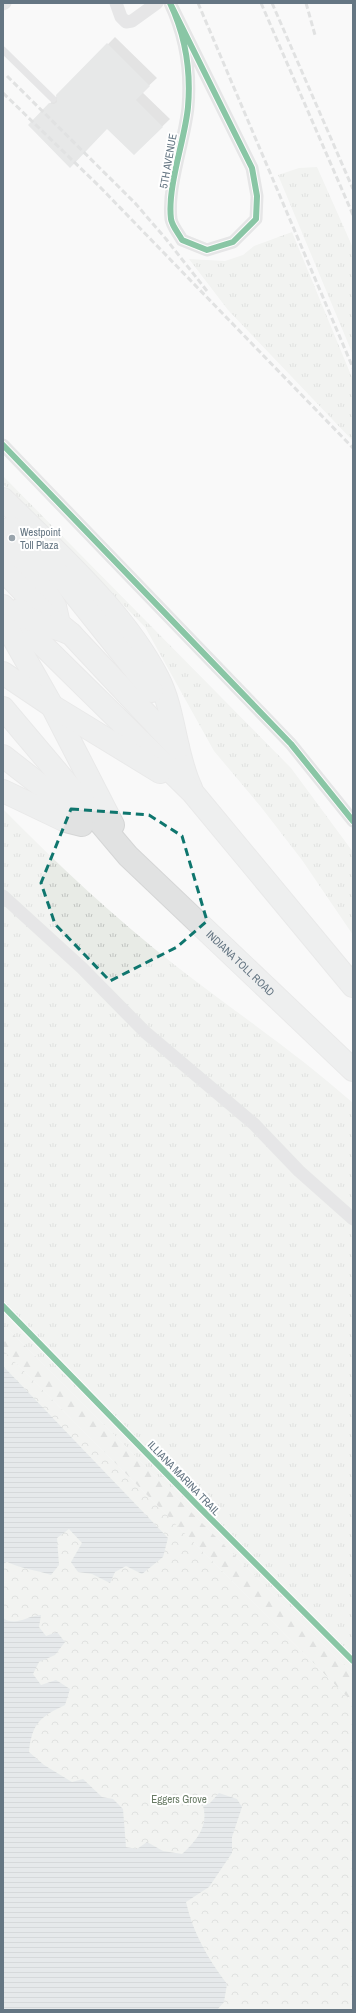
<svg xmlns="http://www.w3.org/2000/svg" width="356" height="2013" viewBox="0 0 356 2013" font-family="'Archivo Narrow',sans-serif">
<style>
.grass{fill:url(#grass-tufts)}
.forest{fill:url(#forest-firs)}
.park{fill:url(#park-crowns)}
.water{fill:url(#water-rules)}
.shadow{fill:#0003}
.building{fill:#d0d2d3}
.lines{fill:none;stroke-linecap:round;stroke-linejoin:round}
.highway-casing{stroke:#d5d6d6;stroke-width:24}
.lane{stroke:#cecfd0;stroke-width:7}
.street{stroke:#cecfd0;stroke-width:13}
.highway{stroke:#e1e2e2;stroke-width:22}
.rail{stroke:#c3c5c6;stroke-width:3;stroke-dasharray:6 3;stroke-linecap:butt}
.cycleway-casing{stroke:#fff;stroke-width:8}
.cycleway{stroke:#00873e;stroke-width:6}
.marked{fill:none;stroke:#0f766e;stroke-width:3;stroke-dasharray:8 5;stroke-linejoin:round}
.poi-dot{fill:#99a4ac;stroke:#fff;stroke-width:1.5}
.labels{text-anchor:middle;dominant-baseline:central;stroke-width:4;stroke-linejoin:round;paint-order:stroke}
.street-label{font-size:11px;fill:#657683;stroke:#fff}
.poi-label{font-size:11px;fill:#657683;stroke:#fff;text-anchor:start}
.park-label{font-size:11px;fill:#687a64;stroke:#fff}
</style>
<defs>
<pattern id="grass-tufts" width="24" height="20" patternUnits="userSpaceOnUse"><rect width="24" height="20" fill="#e8ebe6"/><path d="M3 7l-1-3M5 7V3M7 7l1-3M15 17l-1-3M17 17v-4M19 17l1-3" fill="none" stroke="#c0c3c0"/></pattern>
<pattern id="forest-firs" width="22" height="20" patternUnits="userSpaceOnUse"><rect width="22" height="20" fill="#e8ebe6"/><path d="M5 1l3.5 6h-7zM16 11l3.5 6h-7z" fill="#c0c3c0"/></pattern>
<pattern id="park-crowns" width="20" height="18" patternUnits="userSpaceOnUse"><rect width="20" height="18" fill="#e8ebe6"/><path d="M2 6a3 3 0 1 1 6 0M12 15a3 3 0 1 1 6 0" fill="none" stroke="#c0c3c0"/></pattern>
<pattern id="water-rules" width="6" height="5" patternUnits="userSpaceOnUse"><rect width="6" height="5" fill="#ced6d9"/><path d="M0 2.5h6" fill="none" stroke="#abb2b5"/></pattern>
</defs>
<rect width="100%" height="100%" fill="#f9f9f9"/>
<path class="grass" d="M317,167L353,248V355L278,175L299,168Z
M292,232L353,380V441L228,310L189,259L225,261L243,255L254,246Z
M3,476L291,768L353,852V935L302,860L261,807L214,751L145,627L3,484Z
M3,809C57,864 115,918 176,966C235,1012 297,1053 353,1103V1674L3,1324Z"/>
<path class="forest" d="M3,1324L353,1674V1703L3,1350Z"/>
<path class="park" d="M3,1350L353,1703V2010H3Z"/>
<path class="water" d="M3,1366L168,1538L163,1557L142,1574L126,1566L115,1572L110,1583L92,1574L78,1572L71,1562L82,1543L69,1529L57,1538L59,1565L51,1575C36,1570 22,1569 7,1562L3,1564Z
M41,1615L39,1627L46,1636L57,1632L65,1642L55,1655L39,1662L33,1674L41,1685L56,1680L70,1689L65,1705C40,1717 32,1723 29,1752L44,1765L72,1782L83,1779L102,1797L113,1799L123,1809L126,1847L137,1849L147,1842L163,1851L182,1854C196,1841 209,1826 203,1806L210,1803L219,1793L237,1799L242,1807L232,1837V1853L209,1887L186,1902C193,1933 208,1959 227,1984L224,2002L217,2010H3V1618C16,1627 26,1616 41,1615Z"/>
<path class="shadow" d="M115,37L157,78L142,92L170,119L134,154L107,128L29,125Z"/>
<path class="building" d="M107,43L150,86L136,100L163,127L134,155L107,129L70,168L28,125L49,103L54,104L57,102L56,95Z"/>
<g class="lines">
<defs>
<g id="highway">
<path d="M3,499C56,552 124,611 158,678C175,711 175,755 191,788"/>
<path d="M11,528L61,577L152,691"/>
<path d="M3,548L47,593L55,606L59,624L71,634"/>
<path d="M3,570L56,625"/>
<path d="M3,606L193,793L353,986"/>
<path d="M19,610C33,626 53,625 71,634L178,748"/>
<path d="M3,625L10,632L52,706L113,825"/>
<path d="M3,673L52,706L160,772"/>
<path id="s1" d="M3,708L128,856L353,1070"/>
<path d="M3,756L84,819"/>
<path d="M3,791L66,821L82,825"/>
</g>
</defs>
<use href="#highway" class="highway-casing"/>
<path class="lane" d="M3,50L53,99"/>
<path class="street" d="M116,3L121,17L126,22L132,21L157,3
M170,3L252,168L257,196L256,219L233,242L207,250L182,240C179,234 172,226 171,219C167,186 185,140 188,107C191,72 185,35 170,3Z
M3,4L5,3
M3,445L291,744L353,821
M3,896L82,968L145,1032L254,1124L299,1171L353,1219"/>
<use href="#highway" class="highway"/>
<path class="rail" d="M198,3L353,368
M261,3L353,215
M272,3L353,189
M306,3L315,35
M7,76L135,203L166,239L207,291
M3,93L100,187L353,448"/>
<defs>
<path id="cycleway" d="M170,3L252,168L257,196L256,219L233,242L207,250L182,240C179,234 172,226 171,219C167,186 185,140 188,107C191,72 185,35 170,3Z
M3,445L291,744L353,821
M3,1306L198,1506L353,1661"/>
</defs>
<use href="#cycleway" class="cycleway-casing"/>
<use href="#cycleway" class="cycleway"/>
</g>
<path d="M0 0H356V2013H0ZM71,809L149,815L182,836L207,921L177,947L110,981L55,924L41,883Z" fill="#f9f9f9" fill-opacity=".55" fill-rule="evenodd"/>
<path class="marked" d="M71,809L149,815L182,836L207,921L177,947L110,981L55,924L41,883Z"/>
<circle class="poi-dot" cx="12" cy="538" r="4"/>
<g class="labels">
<g class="street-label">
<text transform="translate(168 161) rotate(-80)">5TH AVENUE</text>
<text stroke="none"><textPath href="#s1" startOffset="349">INDIANA TOLL ROAD</textPath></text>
<text transform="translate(184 1478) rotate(46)">ILLIANA MARINA TRAIL</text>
</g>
<g class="poi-label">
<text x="20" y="532">Westpoint<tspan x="20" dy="13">Toll Plaza</tspan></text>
</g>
<g class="park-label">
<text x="179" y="1799">Eggers Grove</text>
</g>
</g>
<rect width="356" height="2013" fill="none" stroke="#657683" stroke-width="8"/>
</svg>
